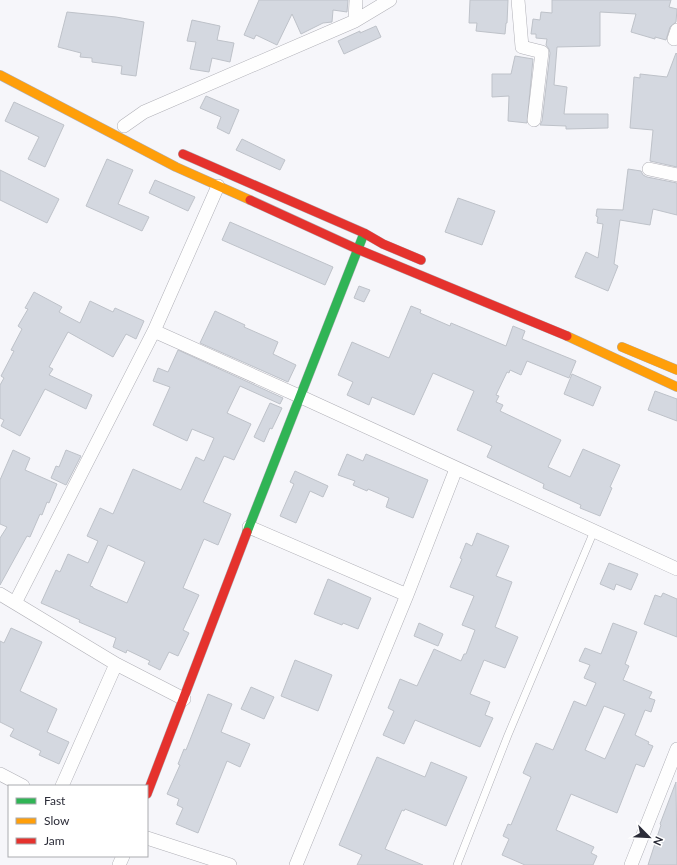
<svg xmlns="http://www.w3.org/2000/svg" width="677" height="865" viewBox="0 0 677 865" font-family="Lato,sans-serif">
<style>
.building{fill:#d4d8e0;stroke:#bec2c9;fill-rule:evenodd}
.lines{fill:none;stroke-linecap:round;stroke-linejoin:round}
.lane-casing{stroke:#b0b0b7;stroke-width:8}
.street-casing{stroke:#b0b0b7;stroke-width:14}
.fast-casing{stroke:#b0b0b7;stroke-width:10}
.slow-casing{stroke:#b0b0b7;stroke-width:10}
.jam-casing{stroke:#b0b0b7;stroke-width:10}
.lane{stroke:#fefefe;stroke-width:7}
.street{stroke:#fefefe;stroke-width:13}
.fast{stroke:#30b455;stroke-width:9}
.slow{stroke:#ff9f0a;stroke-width:9}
.jam{stroke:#e5322d;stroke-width:9}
</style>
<rect width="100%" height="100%" fill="#f6f6fa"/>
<path class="building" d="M259,0H348L347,12L333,10L332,22L323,23L301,34L292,14L277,45L256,35L254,39L244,35Z
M470,0H508L507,23H506L505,34L476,31L477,23H469Z
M552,0H671L669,7L677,9L676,22L670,27L666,40L655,37V39L631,32L636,14L600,12V46L557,47L554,85L567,87L564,114H608V128L566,129V126L540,125L542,121L550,53L549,49L546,45L547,39L536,38V34H531L533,19L540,20L541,12L552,13Z
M67,12L116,17L144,22L136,76L121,74L122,66L92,62V58L80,57L81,53L58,47Z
M192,20L220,26L217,40L234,43L230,62L212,58L209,72L190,69L196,42L187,41Z
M376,26L381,37L344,54L338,41L360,31V33Z
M676,53L677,54V167L650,161L653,130L630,128L634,77L640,78V74L667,77Z
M515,56L533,59L527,123L508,121L509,96L492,97V74H511Z
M206,96L239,110L229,134L217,128L221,117L200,108Z
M14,102L64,125L45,167L28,159L39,137L5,121Z
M242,139L285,160L280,170L236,150Z
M107,159L133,170L118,204L149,217L142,231L86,206Z
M628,169L641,171L643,175L647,177L677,183V215L653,209L650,225L620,220L614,264L618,266L608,291L575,277L586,252L598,258L603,224L597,223L598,217L596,216L597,209L623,210Z
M0,170L59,199L47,223L0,200Z
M155,180L195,197L188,211L149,193Z
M458,198L495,211L482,245L445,232Z
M230,222L333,267L325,285L222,240Z
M359,286L370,290L364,302L354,298Z
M34,292L62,307L59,312L80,323L90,301L113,312L115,308L144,321L136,339L126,334L113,357L68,332L49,367L53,369L49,375L92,395L86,409L45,389L20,436L1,426L4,420L0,418V385L4,378L1,376L14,351L11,350L22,329L18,326L28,309L25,308Z
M411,306L421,310L420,313L450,326L451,323L506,346L513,326L525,331L522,339L576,361L569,378L527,361L521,375L510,370L509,373L507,372L496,395L499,396L496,402L503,405L500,411L561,440L548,467L570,477L583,449L620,465L610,487L612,488L600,516L580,508L581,505L543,488L544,484L487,457L492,446L457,430L474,391L433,373L414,415L372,397L369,405L347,395L353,382L338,375L352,342L389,358Z
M215,311L245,325L244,327L278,342L273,354L296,365L288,382L200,343Z
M178,350L283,398L280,404L240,386L227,413L251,424L234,460L224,456L203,502L231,514L218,545L204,539L183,588L199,595L183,630L189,633L178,656L169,652L160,670L148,664L150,661L127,650L126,653L113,647L116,638L79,622L80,620L41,603L56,570L60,572L68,554L88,563L98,541L87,536L100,508L113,514L133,469L181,490L196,457L204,461L214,438L192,429L187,441L153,425L170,387L153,381L158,368L168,372ZM108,545L145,562L127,603L93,588V587L90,586Z
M572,374L601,387L593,406L564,394Z
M655,391L677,399V421L648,410Z
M270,403L282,408L272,429L270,428L264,442L254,437Z
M13,450L30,458L25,470L57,484L49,503L47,502L42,515L40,514L30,537L27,536L0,585V538L7,527L0,524V480Z
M66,450L81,456L66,485L51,478L56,466L59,467Z
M347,454L363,461L366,454L428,480L413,518L386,507L389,498L368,489L367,491L353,485L355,481L338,475Z
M295,471L328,486L323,497L310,491L296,523L280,516L294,484L290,482Z
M477,533L509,546L496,576L512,582L495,627L518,637L505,668L484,660L470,694L490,702L485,715L493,718L480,747L415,720L404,744L383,735L394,711L388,708L400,679L417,686L434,649L461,661L464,654H466L475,630L462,625L474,596L450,587L462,559L460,558L466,543L472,546Z
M609,563L638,574L631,590L616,584L614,590L600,584Z
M328,579L371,598L358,629L343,623L342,625L314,614Z
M663,593L677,599V637L644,624L655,595L661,597Z
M419,623L443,634L438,646L414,636Z
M613,623L637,632L625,664L629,666L623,680L652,692L649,698L655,700L651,712L645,710L635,735L649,742L648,744L653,746L644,767L636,764L617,813L571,794L556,830L594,847L591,853L597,856L593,865H525L502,855L509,839L503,836L508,824L511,825L531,777L523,773L536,743L553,750L574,701L586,706L596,683L584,678L590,665L579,661L585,648L601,654ZM604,706L625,714L605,759L585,750Z
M11,628L42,642L20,691L57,709L47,732L69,742L59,764L39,755L41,751L10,736L14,729L0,722V641L4,643Z
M295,660L332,675L318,711L281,696Z
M251,687L274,697L264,719L241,709Z
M208,694L232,704L221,732L250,744L240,767L227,761L198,833L176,824L183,808L177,805L179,799L167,794L180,765L178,764L184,749L186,750Z
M377,757L425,777L431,762L467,777L446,826L405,809L404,811L402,810L385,849L423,865H357L362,855L339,845Z
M676,782L677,865H648L661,825L660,824Z"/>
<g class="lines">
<defs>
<path id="lane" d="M457,865L508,735L594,531"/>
<path id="street" d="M518,0L522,47L542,52L534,120
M355,21L356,0
M674,39L677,30
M124,126L144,112L355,21L390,0
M649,169L677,175
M154,331L299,396L677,569
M249,527L407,595
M0,594L116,664L184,699
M15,603L154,331L218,186
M0,774L23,786
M62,786L116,664
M147,838L230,865
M119,865L123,856
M296,865L407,595L456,469
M631,865L677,749"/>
<path id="fast" d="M247,532L363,236"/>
<path id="slow" d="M0,75L176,167L250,200
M567,336L677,387
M622,347L677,370"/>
<path id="jam" d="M183,154L364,233L383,244L421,260
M250,200L357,249L567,336
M147,794L247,532"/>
</defs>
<use href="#lane" class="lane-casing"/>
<use href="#street" class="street-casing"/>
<use href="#fast" class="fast-casing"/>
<use href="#slow" class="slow-casing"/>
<use href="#jam" class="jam-casing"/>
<use href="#lane" class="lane"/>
<use href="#street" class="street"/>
<use href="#fast" class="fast"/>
<use href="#slow" class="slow"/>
<use href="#jam" class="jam"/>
</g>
<rect x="8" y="785" width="140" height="72" fill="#ffffff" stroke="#aaabaf"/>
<rect x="16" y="798" width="20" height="6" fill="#30b455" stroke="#aaabaf"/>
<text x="44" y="805" font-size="12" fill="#2b2c38">Fast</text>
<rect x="16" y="818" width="20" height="6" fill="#ff9f0a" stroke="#aaabaf"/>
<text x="44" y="825" font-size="12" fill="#2b2c38">Slow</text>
<rect x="16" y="838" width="20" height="6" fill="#e5322d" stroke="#aaabaf"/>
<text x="44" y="845" font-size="12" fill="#2b2c38">Jam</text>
<g transform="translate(649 837) rotate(114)" stroke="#ffffff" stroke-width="3" paint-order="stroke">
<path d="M0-3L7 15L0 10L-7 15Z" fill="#2b2c38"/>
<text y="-6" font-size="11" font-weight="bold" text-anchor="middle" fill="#2b2c38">N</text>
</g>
</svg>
